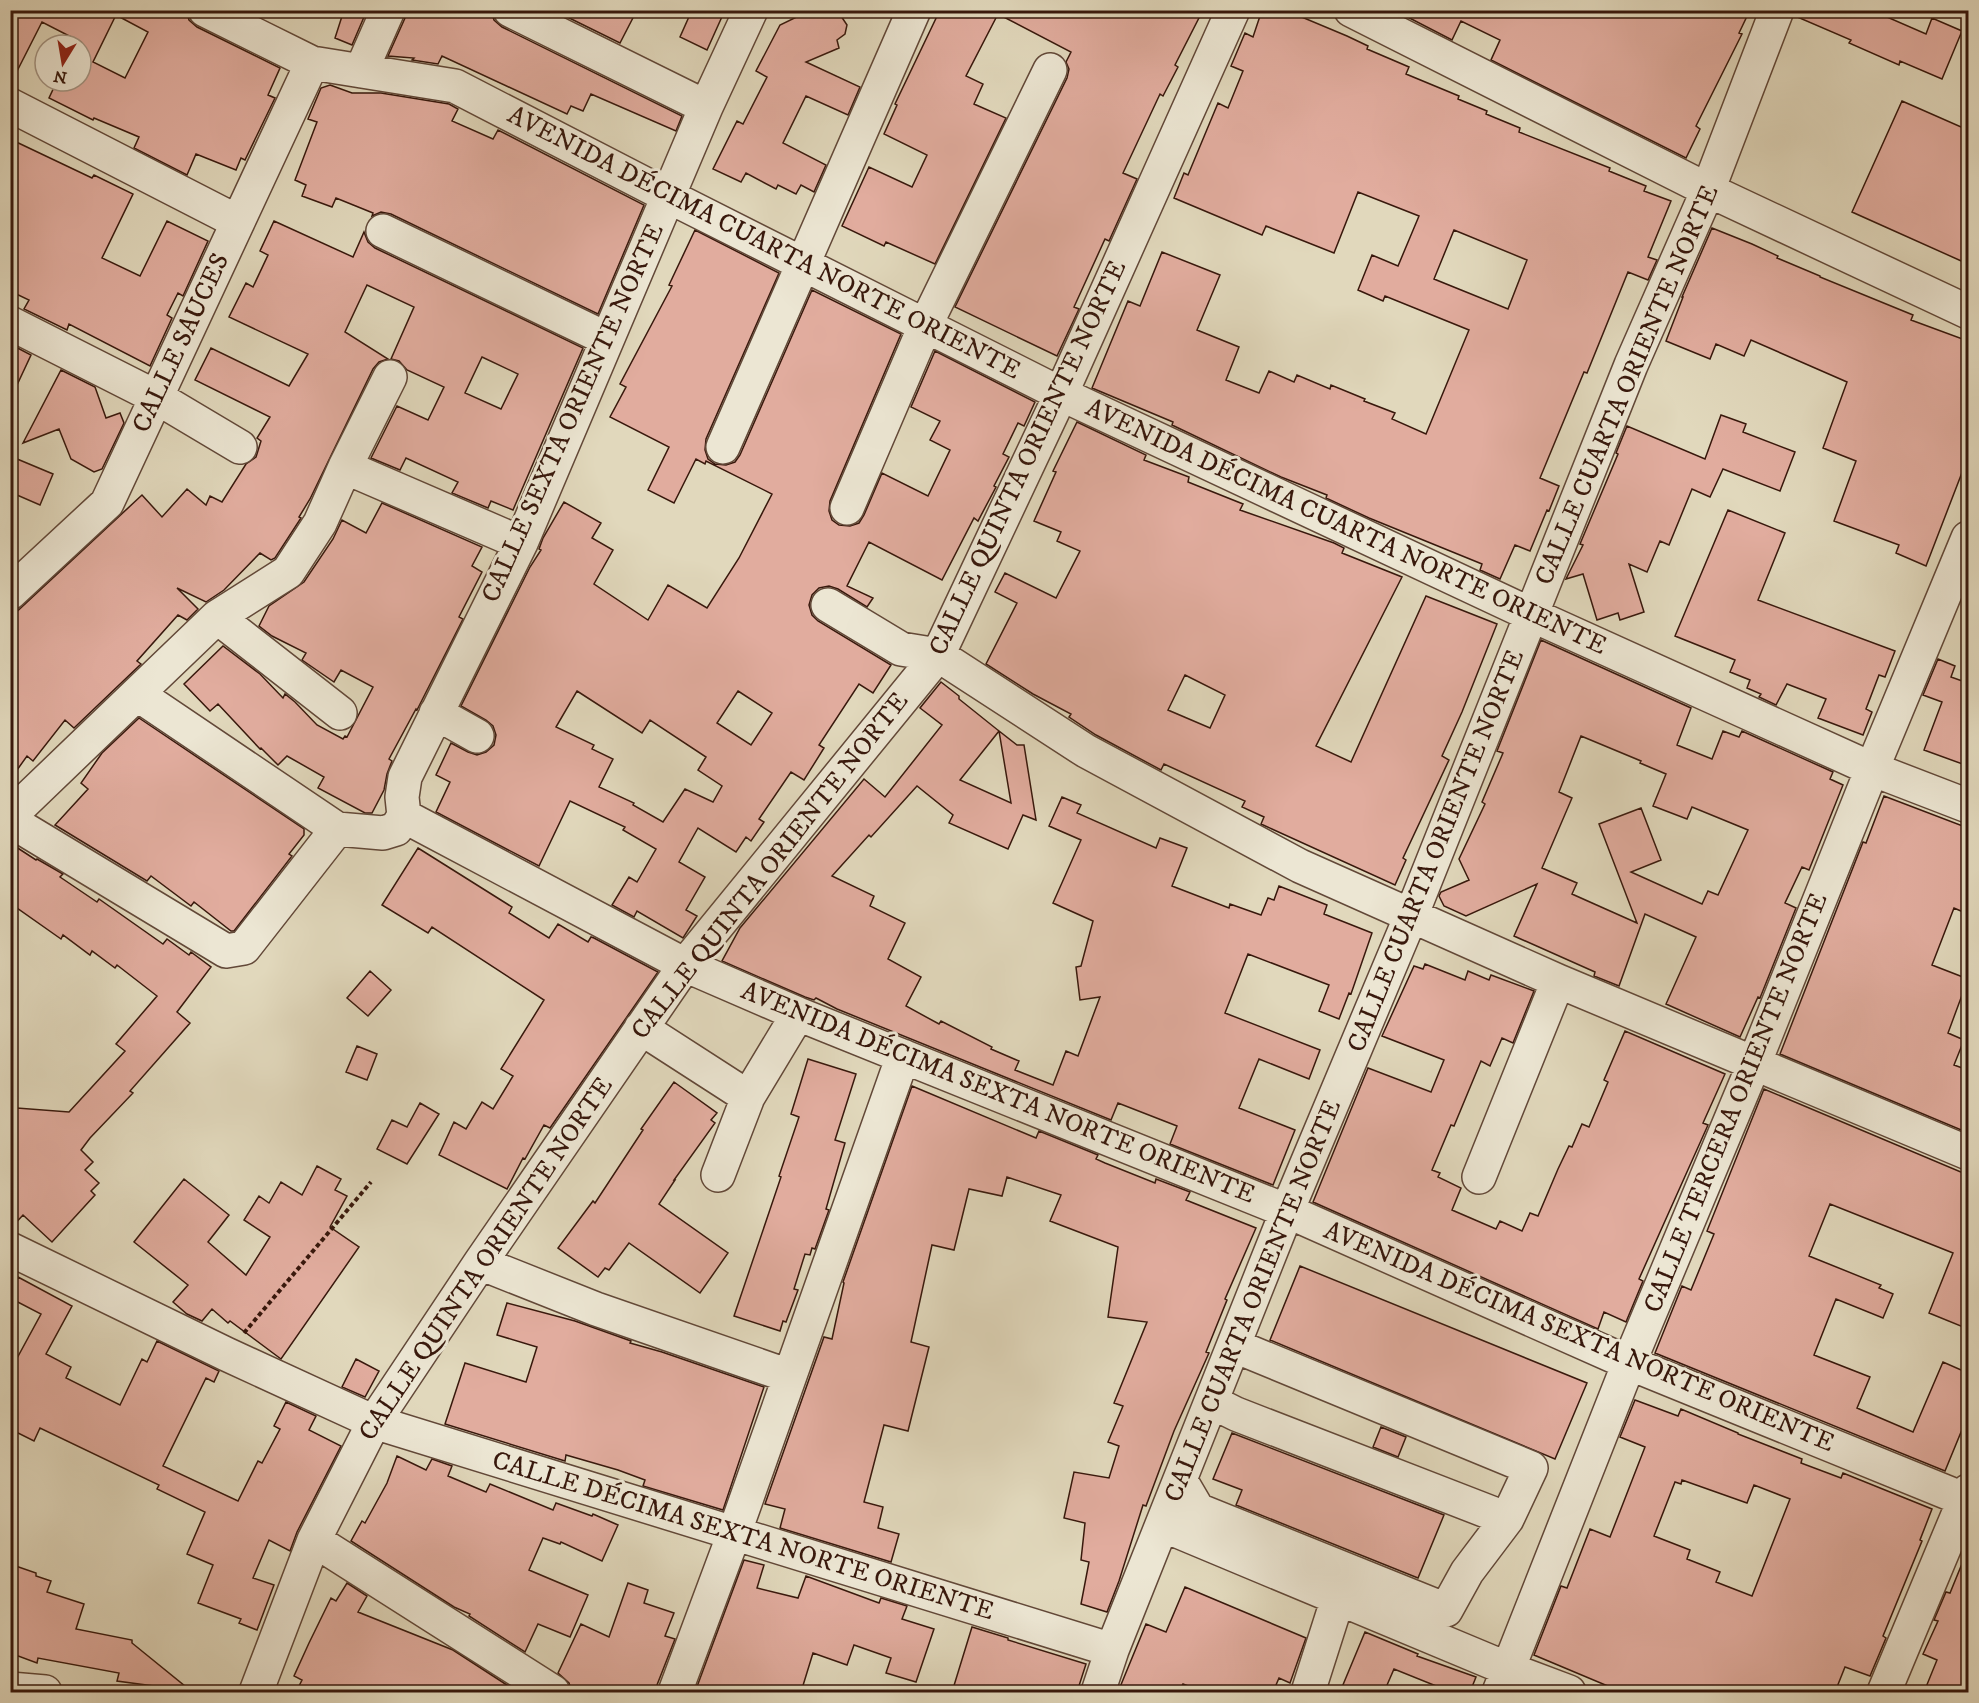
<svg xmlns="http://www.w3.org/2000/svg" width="1979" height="1703" viewBox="0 0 1979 1703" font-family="'IM FELL DW Pica',serif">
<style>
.building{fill:#e1ac9e;stroke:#38180c;stroke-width:1.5;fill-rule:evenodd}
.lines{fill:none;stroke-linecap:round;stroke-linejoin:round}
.minor-casing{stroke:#624838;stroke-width:36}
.path{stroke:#38180c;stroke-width:4;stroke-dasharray:4.5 3;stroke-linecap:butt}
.minor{stroke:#ece6d3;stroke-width:33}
.labels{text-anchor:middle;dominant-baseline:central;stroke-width:6;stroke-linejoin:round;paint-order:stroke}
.street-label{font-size:26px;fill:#38180c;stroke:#ece6d3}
</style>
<rect width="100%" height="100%" fill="#e1d8bc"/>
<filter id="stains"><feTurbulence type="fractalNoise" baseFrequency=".00333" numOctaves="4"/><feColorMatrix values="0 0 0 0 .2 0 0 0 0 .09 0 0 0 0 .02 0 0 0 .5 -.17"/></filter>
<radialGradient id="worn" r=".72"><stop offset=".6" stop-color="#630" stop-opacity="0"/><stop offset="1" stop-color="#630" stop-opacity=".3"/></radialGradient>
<path class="building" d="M10,10H186L189,20L197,27L280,68L268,95L275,98L245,160L241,158L236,170L196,154L187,175L134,148L139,137L94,118L93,120L49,98L57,81H81V42L42,22L10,85ZM116,15L148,32L125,78L93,62Z
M344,10H367L352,45L335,38Z
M406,10H491L494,20L502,27L682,116L676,131L591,94L583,111L571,106L567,114L442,56L438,64L412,60L414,58L388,56L405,18Z
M553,10H637L620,43Z
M692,10H725L707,50L680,37Z
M811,10H837L847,25L845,34L837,40L839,48L806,62L860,87L848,115L806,96L783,143L826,165L814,192L801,185L796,194L778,185L776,189L746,173L741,182L713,169L737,121L743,124L767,77L756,71L780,25Z
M940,10H1203L1175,65L1178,67L1163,96L1160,94L1123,173L1137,179L1109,241L1105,239L1074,307L1079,309L1057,356L955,307L1067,78L1069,69L1066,62L1071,52L998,14L966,76L983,84L974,104L1006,118L935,264L886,242L884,246L842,226L869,167L912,187L927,155L884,134L897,105L895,104Z
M1262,10H1285L1347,36L1368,46L1367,49L1409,67L1406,74L1459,96L1458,99L1487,111L1486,114L1520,128L1519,132L1610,168L1609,171L1646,186L1644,191L1671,201L1648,257L1657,260L1648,280L1628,272L1587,373L1584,372L1540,478L1559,486L1549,511L1547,510L1530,551L1515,545L1500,579L1480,570L1482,564L1369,518L1326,498L1327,495L1281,477L1172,425L1173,422L1092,388L1128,301L1140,306L1162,252L1220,275L1197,330L1239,347L1226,380L1259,393L1269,371L1294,382L1297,375L1330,389L1331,385L1365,399L1364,401L1395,413L1392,419L1426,434L1469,330L1385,296L1383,301L1358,290L1372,255L1398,266L1419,216L1358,192L1334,253L1266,226L1262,235L1174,198L1184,173L1188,175L1218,103L1228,108L1243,71L1231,66L1245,33L1253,37ZM1454,230L1527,260L1508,309L1434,279Z
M1394,10H1750L1739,33L1742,34L1696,126L1700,129L1686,158L1491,60L1500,40L1461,21L1452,40Z
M1795,10H1871L1926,34L1932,18L1962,31L1942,79L1900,61L1899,65L1849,43L1851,40L1795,16Z
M330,85L352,93H381L449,104L458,109L452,121L493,139L498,130L644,205L598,314L391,214L381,212L372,216L373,213L336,198L332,207L302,196L306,185L295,180L317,122L308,119L321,88Z
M1902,101L1968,130V264L1852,212Z
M10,139L92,178L94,175L133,194L102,258L140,276L167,221L208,241L183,296L178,293L167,315L172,318L150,366L69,324L67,330L24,309L29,300L10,291Z
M274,221L353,257L364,232L368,242L375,248L583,348L513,510L491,501L488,508L452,493L458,482L406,458L400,470L371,458L397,406L428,420L444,387L407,370L399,361L391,359L414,307L367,285L345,332L388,359L379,362L373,369L310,499L299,517L301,518L275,558L271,560L260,553L224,590L206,602L177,588L198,609L187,620L178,615L137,661L141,664L74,728L65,720L33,761L27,756L10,780V618L142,495L162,517L187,489L206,505L210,496L222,502L246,464L256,457L261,441L257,438L270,417L195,380L211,348L289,386L308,354L229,317L246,283L253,287L268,255L260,251ZM482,357L518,374L501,409L465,393Z
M1712,228L1752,244L1778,256L1777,258L1820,276V277L1913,315L1911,320L1968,341V457L1926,566L1896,553L1899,545L1834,521L1856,461L1823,448L1847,382L1751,340L1744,356L1716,344L1710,359L1666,341L1683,297H1682Z
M695,230L779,273L706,439L705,450L708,459L715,464L726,465L735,462L740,455L812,290L901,334L830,501L829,511L832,520L839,525L850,526L859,523L864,515L882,473L928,496L950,450L930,440L940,421L911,407L935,351L1035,402L1024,426L1018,423L1003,454L1009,457L994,486L996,487L978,521L974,518L942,580L869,542L847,586L873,598L867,607L838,589L829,586L819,588L812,595L809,605L812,615L818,621L891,665L873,693L859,684L819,745L824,748L804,780L791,772L759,819L764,822L751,841L746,837L736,852L698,828L679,862L705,877L686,910L697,916L683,938L637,911L634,917L612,905L629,877L637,882L656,849L623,830L625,827L570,801L539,866L436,812L450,782L436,775L451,743L468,752L477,755L486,752L494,745L496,735L493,726L486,720L461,706L530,567L541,550L539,549L543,538L564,502L601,523L592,538L613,550L594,584L648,620L668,585L707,608L739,558L772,494L706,461L705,464L696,459L674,503L648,490L669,447L610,417L626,387L620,384L672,286L669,285ZM577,691L642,733L650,720L706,757L698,770L722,786L713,802L685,789L663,822L633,805L634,803L599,787L613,759L592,749L594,745L556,727ZM738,691L772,713L751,745L717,723Z
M10,344L31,355L10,400Z
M61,370L95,387L106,418L120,413L124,423L102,469L94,472L71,459L59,429L23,443Z
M1721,415L1746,424L1743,432L1795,452L1780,491L1723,469L1710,497L1692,489L1669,545L1660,541L1647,572L1629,564L1644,612L1620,620L1618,613L1597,620L1583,574L1566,579L1583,545L1580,544L1618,454L1616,453L1627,426L1705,459Z
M1077,422L1146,455L1144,460L1189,477L1188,482L1243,504L1240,510L1334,543L1344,548L1342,553L1402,577L1316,746L1351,762L1426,596L1497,624L1462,712L1442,756L1449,760L1403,858L1406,860L1395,885L1261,824L1264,817L1242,807L1245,801L1164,764L1161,770L1096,735L1069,717L1071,714L1033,694L986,664L1017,603L995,592L1005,573L1056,598L1080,551L1057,541L1061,532L1034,521L1056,472L1053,471ZM1185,675L1225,695L1210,728L1168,710Z
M10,456L53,474L40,505L10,492Z
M382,503L482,547L472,566L482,572L459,617L463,619L417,710L416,709L389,759L392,761L387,774L384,790L372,813H365L318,788L324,777L287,756L278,765L261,748L260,749L218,704L210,711L184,684L223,646L260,674L283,698L285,694L295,702L317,725L343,739L345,736L347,737L373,687L341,670L334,682L302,660L306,653L272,636L259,626L269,606L304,582L333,539L342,520L366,533Z
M1728,510L1785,533L1758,600L1895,651L1885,677L1879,675L1866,709L1872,712L1863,735L1818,718L1826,699L1787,684L1776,705L1759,697L1761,694L1747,688L1750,680L1730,672L1735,660L1675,636Z
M1541,640L1691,708L1677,745L1712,759L1723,731L1739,737L1742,731L1833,772L1830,779L1843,785L1809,870L1802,867L1785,903L1796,908L1760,998L1758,997L1740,1037L1666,1004L1696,937L1645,914L1619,986L1594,976L1595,972L1514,936L1537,884L1466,916L1444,906L1439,896L1441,892L1469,880L1459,859L1485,804L1482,802L1503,753L1497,751ZM1581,736L1641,761L1640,763L1666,774L1653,806L1687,819L1692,807L1748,830L1718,895L1708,891L1702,904L1631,872L1661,860L1641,808L1599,824L1637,923L1572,894L1577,883L1542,868L1572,798L1559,792Z
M1938,659L1955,666L1951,677L1968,683V766L1924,750L1942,702L1923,695Z
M941,682L959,696V699L999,731L960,780L1011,803L999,731L1017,745H1024L1036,820L1023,815L1008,849L949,823L953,815L917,786L871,837L869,835L832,876L874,896L870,906L905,923L888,959L921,977L906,1006L939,1024L941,1021L992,1047L991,1049L1019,1061L1015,1070L1053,1085L1066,1051L1078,1056L1100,997L1080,1000L1076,967L1081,966L1093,921L1053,903L1081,840L1049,826L1062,797L1081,805L1077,813L1156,848L1160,838L1187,848L1172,886L1229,908L1230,904L1261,915L1268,898L1274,900L1279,886L1327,905L1324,914L1372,933L1351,994L1349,993L1339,1019L1319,1011L1329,985L1248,954L1225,1013L1320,1050L1309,1079L1259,1059L1239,1108L1295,1130L1273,1185L1170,1144L1177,1126L1118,1103L1111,1120L837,1009L816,998L814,1000L805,997L722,961L740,928L864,779L885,797L942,725L920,708Z
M139,718L304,829V835L289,854L292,856L234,931H231L194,902L191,906L151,876L147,881L55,825L88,789L81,783L102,753Z
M1884,796L1968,828V914L1954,908L1932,965L1968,979L1948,1033L1964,1040L1954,1065L1968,1070V1126L1966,1132L1780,1054L1863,842L1866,843Z
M10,843L36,860L37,859L63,874L60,877L97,902L99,899L163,944L167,939L189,955L191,952L211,967L177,1012L190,1023L130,1091L133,1093L90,1138L81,1150L93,1162L85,1170L99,1183L91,1191L95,1195L52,1242L23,1215L10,1229V1116L17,1108L69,1112L125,1051L116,1044L157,996L117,965L115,968L92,951L90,955L63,935L61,939L10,903Z
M418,848L512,907L509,913L549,938L558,924L588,942L591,937L594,938L658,972L550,1128L544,1125L525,1159L523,1158L507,1189L439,1155L454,1122L466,1129L482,1102L493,1109L513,1076L501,1069L544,1000L432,927L428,933L382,905Z
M1425,964L1465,980L1468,971L1489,980L1491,975L1534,991L1513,1043L1502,1038L1490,1066L1481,1061L1454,1126L1451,1125L1432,1170L1440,1173L1438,1177L1461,1188L1452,1210L1496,1229L1500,1221L1522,1231L1530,1213L1538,1216L1558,1169L1569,1146L1572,1147L1582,1124L1589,1127L1608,1082L1604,1080L1625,1031L1725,1074L1703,1123L1708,1125L1639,1279L1643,1281L1626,1322L1604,1312L1598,1329L1313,1202L1368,1068L1431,1092L1444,1060L1382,1036L1414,966L1423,969Z
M370,971L391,990L368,1016L347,998Z
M357,1046L377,1054L367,1080L346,1072Z
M808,1059L856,1074L835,1140L845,1143L826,1209L829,1210L815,1249L812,1248L810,1255L805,1254L794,1289L798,1290L786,1322L783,1321L780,1331L734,1316L781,1177L779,1176L799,1117L791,1114Z
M674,1082L717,1113L711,1120L715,1123L674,1180H675L659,1204L728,1253L700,1293L629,1243L609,1270L605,1268L598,1277L558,1248L593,1201L595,1203L643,1130L641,1129Z
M912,1086L1036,1138L1039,1131L1098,1155L1096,1159L1105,1163L1155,1183L1156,1179L1190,1192L1186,1200L1256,1228L1225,1299L1227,1300L1206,1352L1209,1353L1174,1431L1146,1506L1143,1505L1119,1581L1107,1612L1081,1604L1089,1562L1081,1560L1085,1523L1064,1518L1074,1472L1109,1478L1119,1446L1108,1442L1123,1406L1114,1403L1147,1322L1108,1317L1118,1247L1050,1221L1061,1195L1007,1177L1002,1196L969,1189L954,1250L932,1245L911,1342L929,1347L908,1431L884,1425L864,1502L883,1507L878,1528L899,1534L891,1562L780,1528L785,1509L765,1504L824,1337L832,1339L844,1283L843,1282Z
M1764,1089L1968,1175V1329L1929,1313L1953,1253L1830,1204L1809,1256L1881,1285L1879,1288L1893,1294L1883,1318L1836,1299L1814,1355L1870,1377L1857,1408L1913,1432L1943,1362L1968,1373V1415L1945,1471L1655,1353L1682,1286L1691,1290L1714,1234L1707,1231Z
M420,1103L439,1114L407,1164L377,1149L392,1120L407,1127Z
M317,1166L341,1179L335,1190L347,1196L330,1227L359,1247L281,1359L230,1321L228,1323L212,1309L202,1321L187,1314L173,1302L188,1285L134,1242L184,1179L229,1215L208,1242L246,1275L270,1237L244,1220L259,1196L269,1203L281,1182L302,1195Z
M1300,1266L1587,1383L1555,1459L1270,1340Z
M18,1277L72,1306L46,1354L71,1367L66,1378L120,1405L142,1359L147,1362L157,1341L219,1371L214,1382L206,1378L163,1466L238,1501L258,1461L262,1463L280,1429L274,1426L286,1402L316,1416L309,1430L341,1446L297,1532L290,1551L269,1540L253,1578L274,1585L257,1630L239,1623L241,1619L198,1603L213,1565L187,1554L205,1512L157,1489L159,1485L40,1428L34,1441L10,1429V1357L16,1360L41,1314L10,1298V1290Z
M507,1303L575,1321L631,1341L630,1343L662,1352L764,1387L723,1510L643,1486L645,1480L618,1470L566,1455L565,1461L445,1424L465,1363L526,1382L537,1347L497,1335Z
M356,1359L379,1371L365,1397L342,1387Z
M1635,1400L1678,1416L1681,1409L1738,1433V1434L1802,1459L1801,1463L1841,1478L1843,1473L1932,1509L1920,1540L1922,1541L1883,1636L1886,1638L1870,1676L1845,1667L1835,1692H1622L1534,1655L1561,1586L1567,1588L1590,1529L1610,1537L1645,1447L1620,1437ZM1682,1480L1747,1503L1754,1485L1790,1499L1752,1596L1716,1582L1720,1572L1687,1559L1690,1550L1654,1536L1675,1482L1681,1484Z
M1381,1427L1406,1437L1398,1457L1373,1447Z
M1232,1433L1444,1515L1418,1578L1236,1505L1242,1490L1213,1479Z
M397,1456L426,1470L432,1459L452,1466L448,1476L486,1492L490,1484L553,1510L556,1503L592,1516L593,1514L618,1525L602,1561L561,1542L560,1544L543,1538L529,1570L588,1595L570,1637L538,1624L525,1652L469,1616L470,1614L454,1607L351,1541L362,1521L365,1523L387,1483Z
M1968,1549V1673L1961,1692H1924L1937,1660L1923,1654L1938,1621L1934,1620L1946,1592L1950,1593Z
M744,1560L764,1565L757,1588L798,1598L806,1576L879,1603L881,1598L907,1606L902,1619L934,1629L916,1682L886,1673L891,1658L854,1645L847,1665L813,1653L801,1692H695Z
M10,1564L36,1573V1576L51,1581L47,1592L84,1604L76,1629L132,1640V1643L191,1691L117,1681L119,1673L38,1658L37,1663L10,1653Z
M347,1583L367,1596L358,1612L453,1650L510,1687L507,1692H296L302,1680L294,1676L309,1643L331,1598L336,1601Z
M628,1583L648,1590L644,1603L674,1613L665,1636L675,1639L657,1685V1692H572L569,1683L558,1673L581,1624L609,1637Z
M1185,1587L1306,1638L1290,1683L1279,1678L1273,1692H1203L1183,1684L1179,1692H1118L1146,1624L1166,1632Z
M972,1627L1008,1638V1640L1086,1664L1077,1692H952Z
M1365,1632L1418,1654L1417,1656L1476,1677L1470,1692H1451L1394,1669L1384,1692H1340Z"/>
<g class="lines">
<defs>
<path id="minor" d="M205,10L312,63L455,86L668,196L1061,394L1532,615L1872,769L1968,806
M510,10L706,107
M1351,10L1708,190L1968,312
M361,71L388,10
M10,105L238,222
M383,231L607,339
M10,323L156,397L240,447
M723,447L914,10
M345,467L521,543
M847,508L925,326L1050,70
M10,593L107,503L312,63
M828,605L901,649L938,655L1086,751L1300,866L1558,981L1968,1153
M217,617L340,713
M137,694L337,829L383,833L396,829L404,816
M436,713L477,736
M404,816L685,965L798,1014L1287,1211L1629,1363L1968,1501
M404,816L402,797L405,777L521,543L706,107L751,10
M337,829L244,948L226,951L19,826L14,819L15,811L217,617L288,572L320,523L345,467L390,377
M641,1028L748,1097L718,1175
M748,1097L798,1014
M1479,1177L1558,981
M10,1249L226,1354L374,1422L1112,1650
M480,1263L596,1309L789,1376
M1212,1402L1236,1414L1507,1519
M1181,1481L1198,1510L1446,1610L1467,1572L1507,1519L1531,1468L1235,1346
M1163,1525L1508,1669L1569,1692
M314,1540L553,1692
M10,1689L45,1692
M256,1692L314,1540L374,1422L480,1263L685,965L938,655L1061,394L1233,10
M675,1692L734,1534L903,1056
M1098,1692L1112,1650L1287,1211L1411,916L1631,365L1708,190L1777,10
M1308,1692L1338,1598
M1499,1692L1629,1363L1754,1064L1872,769L1968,538
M1884,1692L1968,1491"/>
</defs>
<use href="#minor" class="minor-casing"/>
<path class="path" d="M244,1333L371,1182"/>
<use href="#minor" class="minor"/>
</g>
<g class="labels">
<g class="street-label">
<text transform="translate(764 243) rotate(27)">AVENIDA DÉCIMA CUARTA NORTE ORIENTE</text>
<text transform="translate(181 343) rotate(-65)">CALLE SAUCES</text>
<text transform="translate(1627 385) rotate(-67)">CALLE CUARTA ORIENTE NORTE</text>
<text transform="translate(573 413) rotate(-66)">CALLE SEXTA ORIENTE NORTE</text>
<text transform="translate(1028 458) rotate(-65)">CALLE QUINTA ORIENTE NORTE</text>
<text transform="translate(1346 527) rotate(25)">AVENIDA DÉCIMA CUARTA NORTE ORIENTE</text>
<text transform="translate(1436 851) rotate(-68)">CALLE CUARTA ORIENTE NORTE</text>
<text transform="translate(770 866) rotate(-52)">CALLE QUINTA ORIENTE NORTE</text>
<text transform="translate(998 1093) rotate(22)">AVENIDA DÉCIMA SEXTA NORTE ORIENTE</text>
<text transform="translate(1736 1103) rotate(-68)">CALLE TERCERA ORIENTE NORTE</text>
<text transform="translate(486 1259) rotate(-56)">CALLE QUINTA ORIENTE NORTE</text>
<text transform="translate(1253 1301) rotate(-68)">CALLE CUARTA ORIENTE NORTE</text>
<text transform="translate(1579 1337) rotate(23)">AVENIDA DÉCIMA SEXTA NORTE ORIENTE</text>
<text transform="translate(743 1536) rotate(17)">CALLE DÉCIMA SEXTA NORTE ORIENTE</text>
</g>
</g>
<rect width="1979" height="1703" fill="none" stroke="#e1d8bc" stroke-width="36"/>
<rect x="12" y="12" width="1955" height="1679" fill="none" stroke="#38180c" stroke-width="3"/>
<rect x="18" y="18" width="1943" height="1667" fill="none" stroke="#38180c" stroke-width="1.5"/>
<g transform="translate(63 63) rotate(191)"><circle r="28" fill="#ece6d3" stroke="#a49483" stroke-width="1.5"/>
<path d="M0-4.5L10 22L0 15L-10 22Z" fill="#8f2418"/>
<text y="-9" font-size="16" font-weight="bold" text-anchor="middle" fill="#38180c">N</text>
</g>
<rect width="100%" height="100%" filter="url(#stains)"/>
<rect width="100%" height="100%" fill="url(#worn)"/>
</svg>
